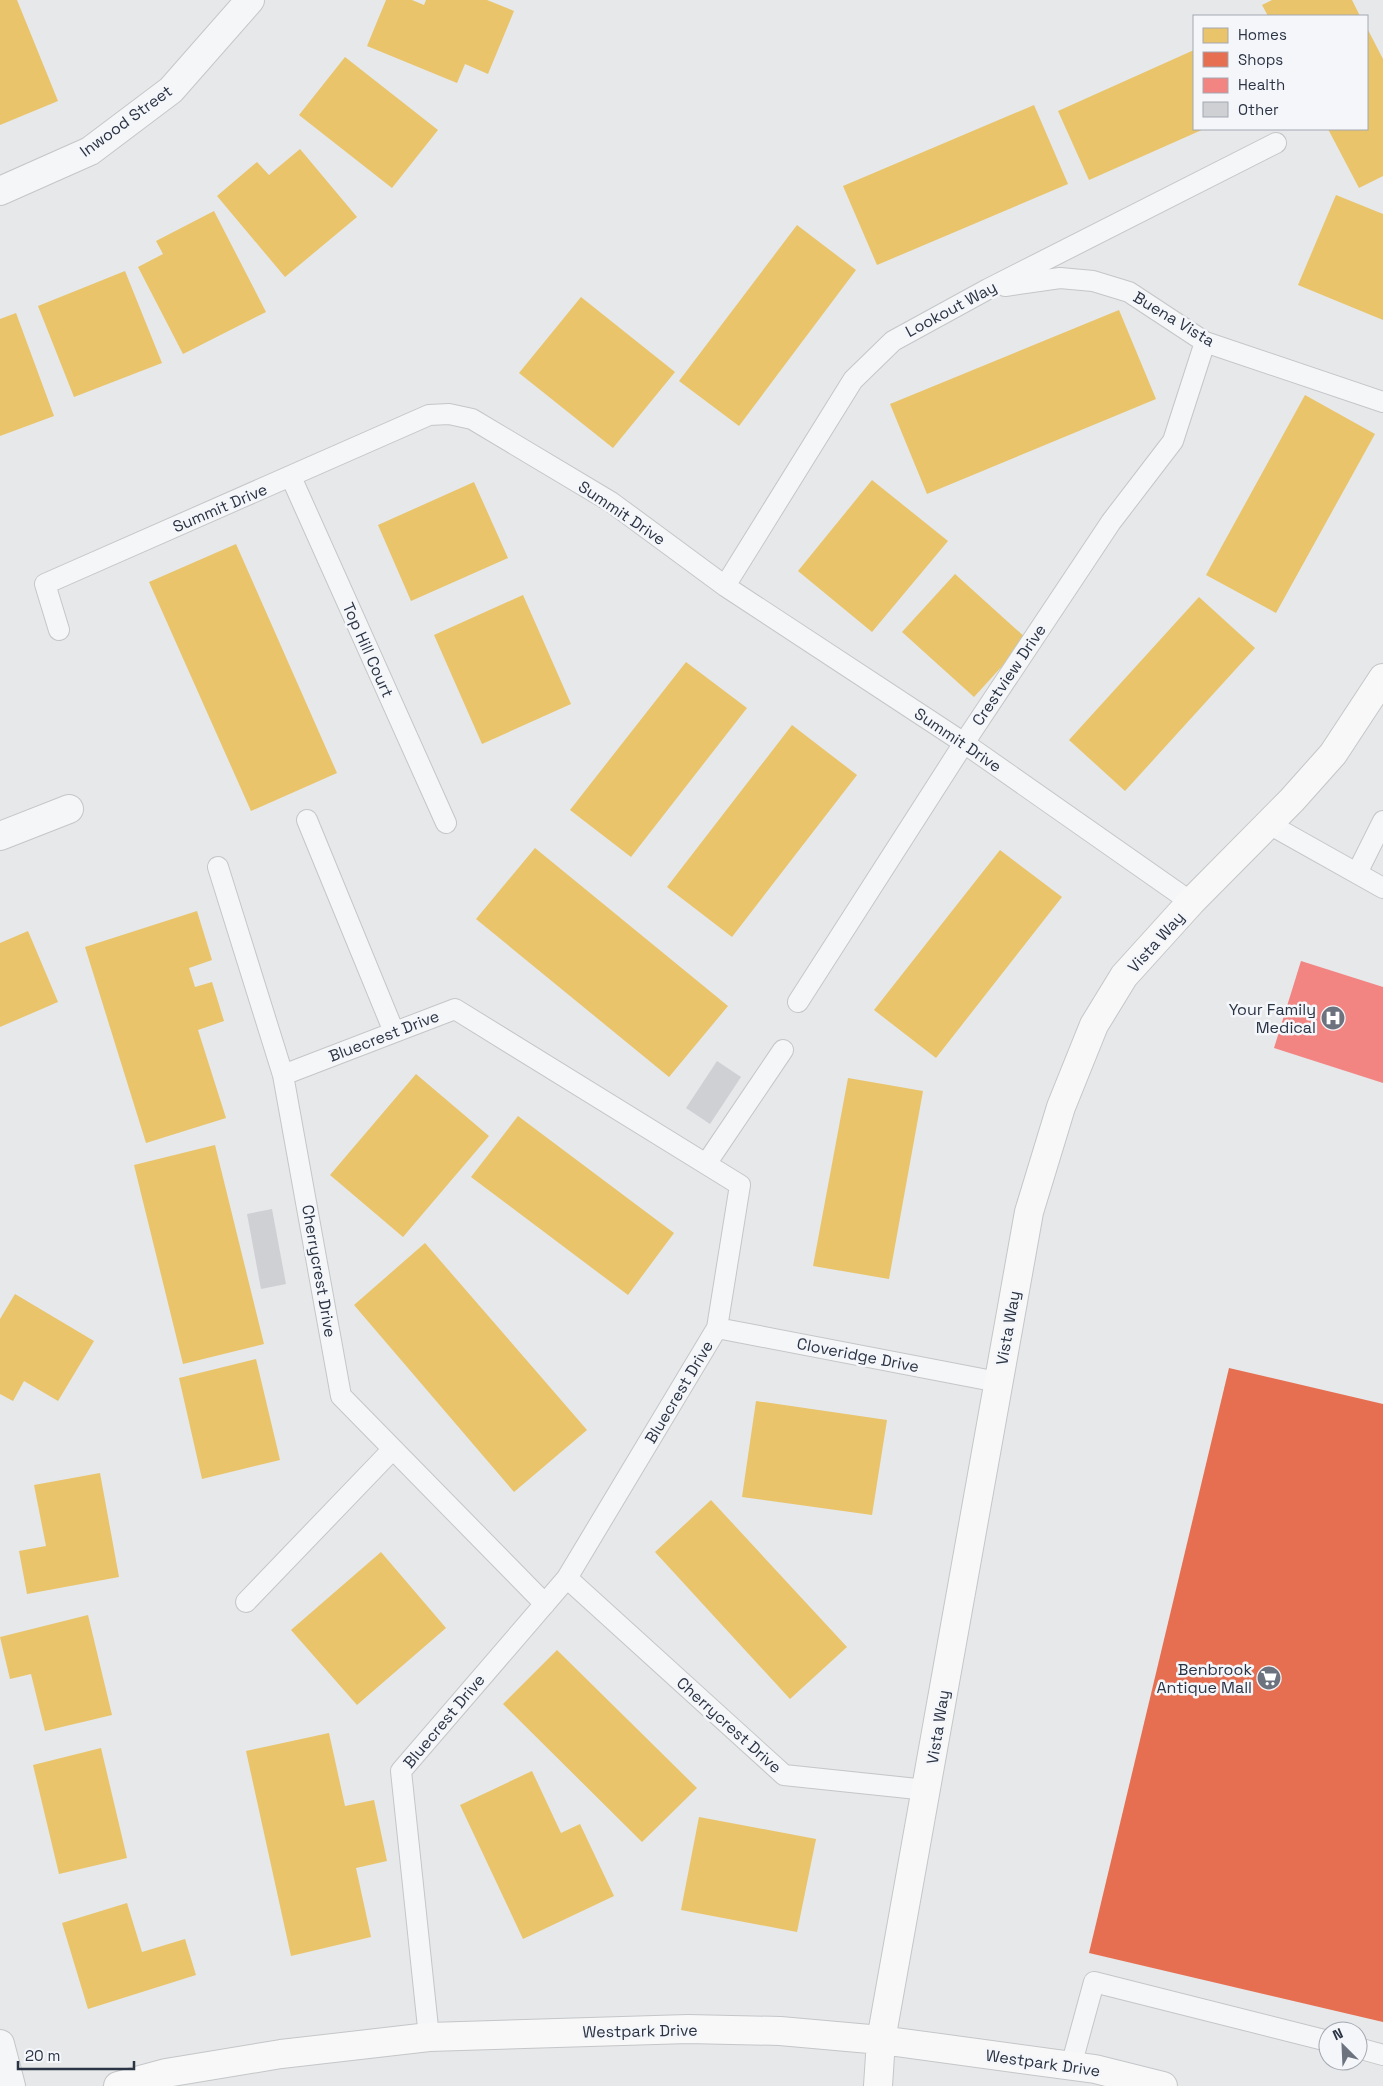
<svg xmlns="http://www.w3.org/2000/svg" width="1383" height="2086" viewBox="0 0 1383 2086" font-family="'Space Grotesk',sans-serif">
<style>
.homes{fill:#e9c46a}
.shops{fill:#e76f51}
.health{fill:#f28482}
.building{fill:#ced0d3}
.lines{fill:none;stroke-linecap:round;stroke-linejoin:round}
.lane-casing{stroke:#c4c6c8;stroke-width:22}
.street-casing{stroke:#c4c6c8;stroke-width:30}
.secondary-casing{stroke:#c4c6c8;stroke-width:30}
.lane{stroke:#f5f6f7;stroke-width:20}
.street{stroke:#f5f6f7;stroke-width:28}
.secondary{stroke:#f8f8f8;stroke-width:28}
.labels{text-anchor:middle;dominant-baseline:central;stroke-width:5;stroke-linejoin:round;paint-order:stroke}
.street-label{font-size:16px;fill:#2b3445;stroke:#f4f6f9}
.poi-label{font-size:16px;fill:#2b3445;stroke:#f4f6f9;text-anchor:end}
</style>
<rect width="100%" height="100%" fill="#e6e8ea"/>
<path class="homes" d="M0,0H17L58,101L0,125Z
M386,0H412L424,5L426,0H487L514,11L488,74L465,64L457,83L367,46Z
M1272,0H1352L1360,16H1268L1262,5Z
M1367,28L1383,59V176L1359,188L1328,129H1367Z
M1194,50V129H1204L1089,180L1058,111Z
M345,57L438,130L392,188L299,115Z
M1034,105L1068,184L877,265L843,186Z
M300,149L357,217L285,277L217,196L257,162L269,175Z
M1336,195L1383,214V320L1298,285Z
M214,211L266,312L183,354L138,267L163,254L156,241Z
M797,225L856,270L739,426L679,381Z
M125,271L162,363L74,397L38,306Z
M581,297L675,372L613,448L519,373Z
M1119,310L1156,399L927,494L890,404Z
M16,313L54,416L0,436V319Z
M1305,395L1375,434L1276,613L1206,575Z
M872,480L948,541L872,632L798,571Z
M474,482L508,558L411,601L378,525Z
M236,544L337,773L251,811L149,582Z
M955,574L1027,639L974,697L902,632Z
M523,595L571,704L482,744L434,635Z
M1199,597L1255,648L1125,791L1069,740Z
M686,662L747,708L631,857L570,810Z
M792,725L857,775L732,937L667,887Z
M535,848L728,1006L669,1077L476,919Z
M1000,850L1062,897L936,1058L874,1010Z
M197,911L212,960L189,968L195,987L212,982L224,1021L198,1030L226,1118L146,1143L85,947Z
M28,931L58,1002L0,1027V943Z
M416,1074L489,1136L403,1237L330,1175Z
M848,1078L923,1091L889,1279L813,1266Z
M518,1116L674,1233L628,1295L471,1177Z
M215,1145L264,1344L183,1364L134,1165Z
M425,1243L587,1430L514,1492L354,1305Z
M15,1294L94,1341L58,1401L24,1381L13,1401L0,1394V1319Z
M256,1359L280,1460L202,1479L179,1378Z
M756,1401L887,1420L872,1515L742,1497Z
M100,1473L119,1577L27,1594L19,1551L46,1546L34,1485Z
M711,1500L847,1647L790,1699L655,1552Z
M381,1552L446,1628L357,1705L291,1630Z
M88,1615L112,1715L45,1731L31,1674L10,1679L0,1637Z
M557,1650L697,1788L642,1842L503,1704Z
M329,1733L345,1806L374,1800L387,1861L356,1868L371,1937L291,1956L246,1751Z
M101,1748L127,1858L59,1874L33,1765Z
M532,1771L561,1833L580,1824L614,1896L523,1939L460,1805Z
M699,1817L816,1839L797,1932L681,1910Z
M127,1903L142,1952L185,1939L196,1975L88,2009L62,1923Z"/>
<path class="shops" d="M1229,1368L1383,1404V2022L1089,1953Z"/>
<path class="health" d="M1301,961L1383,987V1083L1274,1048Z"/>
<path class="building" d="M717,1061L741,1077L710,1124L686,1108Z
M272,1209L286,1284L261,1289L247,1214Z"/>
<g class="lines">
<defs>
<path id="lane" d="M1005,286L1060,278L1093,281L1129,292L1205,342L1383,402
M291,477L446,823
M725,586L853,380L893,341L988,289L1276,143
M59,630L45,584L429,415L449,414L472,419L611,502L725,586L964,743L1191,902
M307,820L394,1032
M1269,824L1383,888
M218,867L283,1075L341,1396L545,1604
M1357,873L1383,821
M798,1002L964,743L1111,522L1173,441L1205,342
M283,1075L455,1009L740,1185L717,1328L567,1578L401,1771L429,2037
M706,1164L783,1050
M717,1328L998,1382
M567,1578L784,1775L927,1790
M246,1602L393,1449
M1358,2048L1383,2055
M1071,2066L1094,1982L1328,2041"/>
<path id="street" d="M0,191L90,151L171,90L250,0
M0,836L69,809
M0,2044L11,2086"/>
<path id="secondary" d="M118,2086L166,2073L281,2054L429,2037L688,2029L780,2031L881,2040L1095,2069L1163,2086
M878,2086L881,2040L1029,1212L1061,1107L1094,1025L1124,976L1191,902L1292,800L1333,754L1383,678"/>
</defs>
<use href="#lane" class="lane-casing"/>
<use href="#street" class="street-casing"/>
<use href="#secondary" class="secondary-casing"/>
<use href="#lane" class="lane"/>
<use href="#street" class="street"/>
<use href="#secondary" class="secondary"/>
</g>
<defs>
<symbol id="hospital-disc" viewBox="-11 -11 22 22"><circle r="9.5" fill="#6c737f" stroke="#f4f6f9"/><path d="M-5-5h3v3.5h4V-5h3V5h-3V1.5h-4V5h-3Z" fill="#fff"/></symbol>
<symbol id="supermarket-disc" viewBox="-11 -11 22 22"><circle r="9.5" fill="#6c737f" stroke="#f4f6f9"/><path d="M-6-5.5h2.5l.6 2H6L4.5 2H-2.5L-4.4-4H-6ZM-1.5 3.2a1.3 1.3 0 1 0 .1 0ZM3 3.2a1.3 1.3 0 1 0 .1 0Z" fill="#fff"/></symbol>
</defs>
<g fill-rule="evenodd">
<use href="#hospital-disc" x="1319" y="1004" width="28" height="28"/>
<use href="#supermarket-disc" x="1255" y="1664" width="28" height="28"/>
</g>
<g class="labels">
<g class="street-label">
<text transform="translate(126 121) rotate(-36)">Inwood Street</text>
<text transform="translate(951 309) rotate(-28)">Lookout Way</text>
<text transform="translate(1174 319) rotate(31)">Buena Vista</text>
<text transform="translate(220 508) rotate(-23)">Summit Drive</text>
<text transform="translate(622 513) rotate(34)">Summit Drive</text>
<text transform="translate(368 650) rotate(66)">Top Hill Court</text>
<text transform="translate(1009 675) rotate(-56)">Crestview Drive</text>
<text transform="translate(958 740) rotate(34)">Summit Drive</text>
<text transform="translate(1156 942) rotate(-48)">Vista Way</text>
<text transform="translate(384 1036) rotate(-21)">Bluecrest Drive</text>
<text transform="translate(319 1271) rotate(80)">Cherrycrest Drive</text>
<text transform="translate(1008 1328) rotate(-80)">Vista Way</text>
<text transform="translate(858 1355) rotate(11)">Cloveridge Drive</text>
<text transform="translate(679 1392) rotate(-59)">Bluecrest Drive</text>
<text transform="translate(444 1721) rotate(-50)">Bluecrest Drive</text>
<text transform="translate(729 1725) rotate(42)">Cherrycrest Drive</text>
<text transform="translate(938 1727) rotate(-81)">Vista Way</text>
<text transform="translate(640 2031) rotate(-1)">Westpark Drive</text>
<text transform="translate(1043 2063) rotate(8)">Westpark Drive</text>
</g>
<g class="poi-label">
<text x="1316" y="1009">Your Family<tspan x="1316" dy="18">Medical</tspan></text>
<text x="1252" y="1669">Benbrook<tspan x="1252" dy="18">Antique Mall</tspan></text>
</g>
</g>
<rect x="1193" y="15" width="175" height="115" fill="#f4f6f9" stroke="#a4a8b1"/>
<rect x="1203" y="28" width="25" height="15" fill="#e9c46a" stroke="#a4a8b1"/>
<text x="1238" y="40" font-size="15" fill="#2b3445">Homes</text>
<rect x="1203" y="52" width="25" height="15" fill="#e76f51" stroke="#a4a8b1"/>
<text x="1238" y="65" font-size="15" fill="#2b3445">Shops</text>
<rect x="1203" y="78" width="25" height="15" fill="#f28482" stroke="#a4a8b1"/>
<text x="1238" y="90" font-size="15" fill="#2b3445">Health</text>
<rect x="1203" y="102" width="25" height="15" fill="#ced0d3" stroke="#a4a8b1"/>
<text x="1238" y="115" font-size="15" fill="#2b3445">Other</text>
<g transform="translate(1343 2046) rotate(336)"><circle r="24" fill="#f4f6f9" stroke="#a4a8b1"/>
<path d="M0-4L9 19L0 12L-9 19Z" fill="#6c737f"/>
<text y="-8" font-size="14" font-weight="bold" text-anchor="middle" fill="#2b3445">N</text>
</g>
<path d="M18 2061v8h116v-8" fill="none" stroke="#2b3445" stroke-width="2.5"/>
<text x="25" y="2061" font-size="15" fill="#2b3445" stroke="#f4f6f9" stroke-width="4" paint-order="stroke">20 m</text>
</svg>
